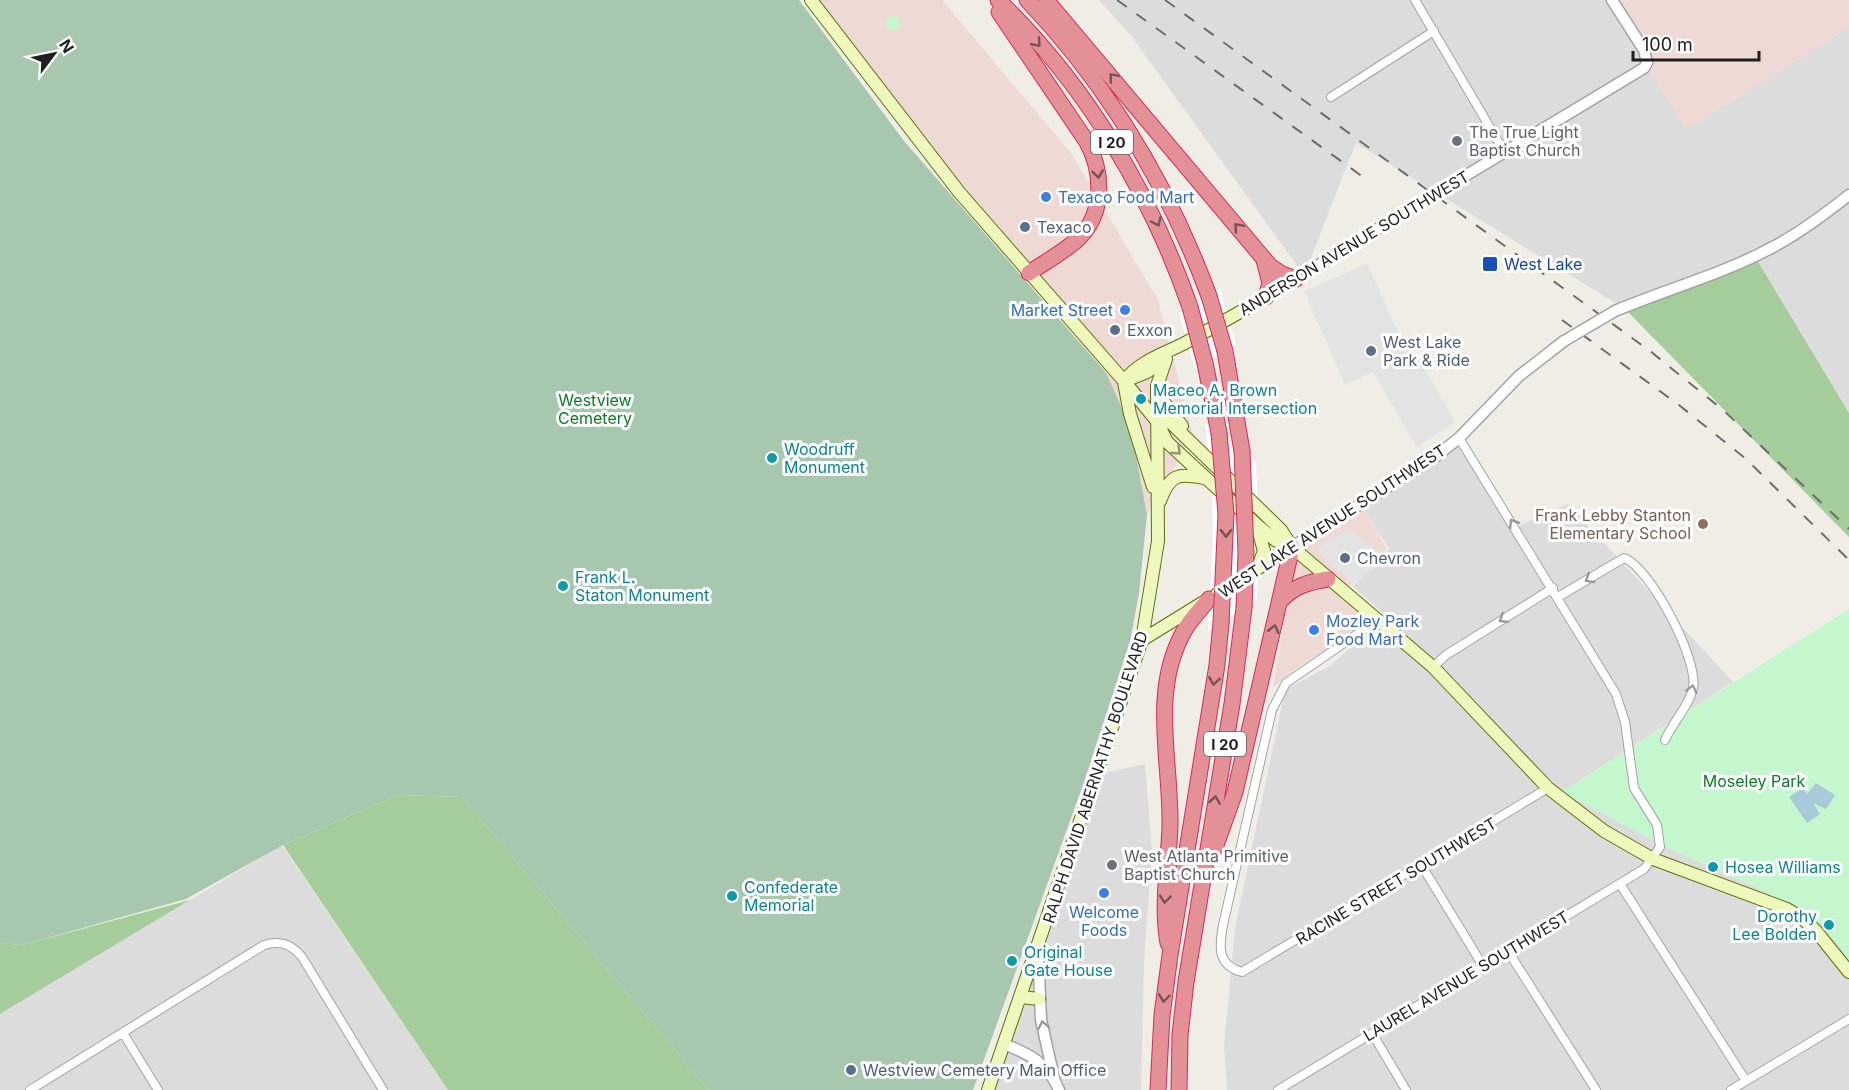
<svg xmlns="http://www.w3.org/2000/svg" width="1849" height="1090" viewBox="0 0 1849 1090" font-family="Inter,sans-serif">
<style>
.residential{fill:#dddcdc}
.commercial{fill:#efd9d5}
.forest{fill:#a5cd9c}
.cemetery{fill:#a7c7af}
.park{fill:#c4f7cd}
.parking{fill:#e3e3e3}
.water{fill:#a8cadb}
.pier{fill:#fff}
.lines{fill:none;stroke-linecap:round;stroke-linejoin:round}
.minor-casing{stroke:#a3a3a3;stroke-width:10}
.tertiary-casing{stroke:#a3a3a3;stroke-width:13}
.secondary-casing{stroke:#5c720a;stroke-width:14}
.motorway-casing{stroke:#d32c55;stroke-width:17}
.minor{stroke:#fff;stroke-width:8}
.tertiary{stroke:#fff;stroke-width:10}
.secondary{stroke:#eef7bc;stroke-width:12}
.motorway{stroke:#e39098;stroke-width:15}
.rail{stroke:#6d6d6d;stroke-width:2;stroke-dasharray:12 12;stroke-linecap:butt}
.tertiary-bridge-casing{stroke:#a3a3a3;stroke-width:13;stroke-linecap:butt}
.motorway-bridge-casing{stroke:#d32c55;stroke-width:17;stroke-linecap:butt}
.tertiary-bridge{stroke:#fff;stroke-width:10}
.motorway-bridge{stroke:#e39098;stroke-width:15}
.oneway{stroke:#775255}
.oneway2{stroke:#919675}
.oneway3{stroke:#9a9a9a}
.worship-dot{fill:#6b7280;stroke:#fff;stroke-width:2}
.shop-dot{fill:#3f7fe0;stroke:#fff;stroke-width:2}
.service-dot{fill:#5c6f8a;stroke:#fff;stroke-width:2}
.transit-dot{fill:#1a4fb4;stroke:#fff;stroke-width:2}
.culture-dot{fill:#0f9aa8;stroke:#fff;stroke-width:2}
.education-dot{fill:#8d6e63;stroke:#fff;stroke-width:2}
.labels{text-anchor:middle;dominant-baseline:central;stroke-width:6;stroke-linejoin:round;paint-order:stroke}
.shield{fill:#fff;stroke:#626262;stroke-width:1.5}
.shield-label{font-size:15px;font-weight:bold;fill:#1f1f1f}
.worship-label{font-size:16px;fill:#5b616d;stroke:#fff;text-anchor:start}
.shop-label{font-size:16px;fill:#366cbe;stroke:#fff;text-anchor:start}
.service-label{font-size:16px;fill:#4e5e75;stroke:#fff;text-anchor:start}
.street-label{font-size:16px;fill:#1f1f1f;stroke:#fff}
.transit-label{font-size:16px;fill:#164399;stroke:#fff;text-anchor:start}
.culture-label{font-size:16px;fill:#0d838f;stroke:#fff;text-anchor:start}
.park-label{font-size:16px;fill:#107923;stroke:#fff}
.education-label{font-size:16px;fill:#785e54;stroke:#fff;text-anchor:end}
</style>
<rect width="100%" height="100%" fill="#efede5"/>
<path class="residential" d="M1099,0H1606L1687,129L1849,27V413L1754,255L1625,309L1356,143L1304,275L1132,37Z
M1456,436L1514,528L1568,504L1733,682L1562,792L1677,852L1778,897L1839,943L1849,961V1090H1227L1224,1046L1235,928L1285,690L1331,665L1386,616L1353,586L1389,549L1362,507Z
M1145,764L1152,851L1144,962L1141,1090H992L1099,774Z
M282,845L448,1090H0V1014Z"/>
<path class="commercial" d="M809,0H942L1071,153L1158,300L1193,435L1147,515L1131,428L1105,373L975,213Z
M1606,0H1849V27L1687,129Z
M1364,509L1387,549L1349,587L1378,611L1364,625L1295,669L1273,687L1292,573L1301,548Z"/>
<path class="forest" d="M1754,255L1849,413V537L1625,309Z
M398,795L462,797L709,1090H448L283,845Z
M190,900L0,1014V943L22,945Z"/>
<path class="cemetery" d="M0,0H799L904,141L1106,373L1131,428L1147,515L1139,593L1130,642L1084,782L973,1090H709L462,797L398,795L283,845L186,899L22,945L0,943Z"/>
<path class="park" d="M886 23a7 7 0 1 1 14 0a7 7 0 1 1-14 0Z
M1849,609V961C1820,907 1733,878 1679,853C1639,834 1601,812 1562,792Z"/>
<path class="parking" d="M1367,264L1398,332L1425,369L1455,422L1417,447L1373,372L1345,385L1304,291Z
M1350,529L1388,559L1353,584L1318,552L1319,547Z"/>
<path class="water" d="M1816,783L1835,795L1826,809L1813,803L1820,814L1807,823L1789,797L1803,788L1807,794Z"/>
<path class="pier" d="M1453,174L1467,184L1408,219L1395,209Z
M1220,289L1236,345L1195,369L1179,313Z
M1205,422L1256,462L1259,539L1257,599L1208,631L1213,536L1212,485Z"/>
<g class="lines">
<defs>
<path id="minor" d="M1415,0L1505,153
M1331,97L1434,31
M1558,597L1624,558C1650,567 1699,660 1693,688C1689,706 1673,722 1665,740
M1375,619L1366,628L1286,683L1272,710L1223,925C1219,947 1217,965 1242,972L1548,788
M1433,667L1446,655L1553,588
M1422,866L1483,966
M1620,884L1746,1081
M1508,951L1596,1090
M123,1033L158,1090
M1372,1033L1406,1090
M30,1090L264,945C280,940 291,944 302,957L383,1090
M1278,1090L1644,869L1660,847L1657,825L1634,788L1625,722L1616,694L1459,438
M1731,1090L1849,1019"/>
<path id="tertiary" d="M1460,179L1644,68L1647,63L1644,50L1612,0
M1266,297L1402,214
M1615,311C1667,289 1723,274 1773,247C1800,233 1825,214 1849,195
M1292,547L1435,457L1459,438L1519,376L1564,341
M1038,949L1041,1020L1055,1082
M1004,1044C1029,1054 1048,1063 1059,1090"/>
<path id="secondary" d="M811,0L959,192L1124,381L1156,420L1167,442L1257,525L1275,540L1291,547
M1124,381C1140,361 1161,355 1183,344C1211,329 1238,313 1266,297
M1125,381L1147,372L1165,360
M1124,382L1130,414L1153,487
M1159,391L1163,401L1182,426
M1156,420L1171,423L1281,530L1292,547L1433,667L1548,788L1604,831L1653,859L1787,909L1803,919L1816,931L1849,972
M1160,501C1170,474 1178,473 1204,478
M1257,569L1264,551L1257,526
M1217,594L1292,547
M1142,640L1202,603
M1021,997L1039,999
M988,1090L1142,640L1158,541L1157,386L1166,359"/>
<path id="motorway" d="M998,0C1086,85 1150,192 1190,307
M1027,0C1109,86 1168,185 1209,296
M1046,0L1270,266L1282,274L1296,279
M999,12L1087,142C1103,172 1105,212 1079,238C1064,252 1045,262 1029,273
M1264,260L1270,283L1266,297
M1225,351L1242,451
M1205,363L1219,433
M1281,600C1295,586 1308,582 1328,579
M1215,848L1235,792L1292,547
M1168,943C1161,904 1169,864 1170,825C1171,759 1150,692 1184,631C1190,620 1201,609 1209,599
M1158,1090L1162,1015L1170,955L1217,665L1221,623
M1179,1090L1180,1035L1186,982L1232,704L1244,608"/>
</defs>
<use href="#minor" class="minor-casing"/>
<use href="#tertiary" class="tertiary-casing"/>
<use href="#secondary" class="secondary-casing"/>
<use href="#motorway" class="motorway-casing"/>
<use href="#minor" class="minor"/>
<use href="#tertiary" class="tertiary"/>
<use href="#secondary" class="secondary"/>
<use href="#motorway" class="motorway"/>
<path class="rail" d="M1117,0L1370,182
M1165,0L1650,351L1723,410L1849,529
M1562,320L1679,405L1746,459L1849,560"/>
<defs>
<path id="tertiary-bridge" d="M1402,214L1460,179
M1564,341L1615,311"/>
<path id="motorway-bridge" d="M1209,296L1225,351
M1190,307L1205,363
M1219,433L1226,514L1221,623
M1242,451L1246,553L1244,608"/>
</defs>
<use href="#tertiary-bridge" class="tertiary-bridge-casing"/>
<use href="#motorway-bridge" class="motorway-bridge-casing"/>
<use href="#tertiary-bridge" class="tertiary-bridge"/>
<use href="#motorway-bridge" class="motorway-bridge"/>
</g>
<defs><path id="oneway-chevron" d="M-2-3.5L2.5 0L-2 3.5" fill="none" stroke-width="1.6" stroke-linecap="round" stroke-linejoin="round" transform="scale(1.5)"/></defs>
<g class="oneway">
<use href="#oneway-chevron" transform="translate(1037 43) rotate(49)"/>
<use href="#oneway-chevron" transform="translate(1113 77) rotate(-130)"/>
<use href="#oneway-chevron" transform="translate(1098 174) rotate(82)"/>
<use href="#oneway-chevron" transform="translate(1157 222) rotate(65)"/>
<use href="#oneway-chevron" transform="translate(1238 227) rotate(-130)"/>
<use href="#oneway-chevron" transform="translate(1226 533) rotate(90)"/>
<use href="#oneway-chevron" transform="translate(1274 629) rotate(-77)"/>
<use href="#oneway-chevron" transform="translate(1214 681) rotate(99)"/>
<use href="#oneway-chevron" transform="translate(1215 800) rotate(-81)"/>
<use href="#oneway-chevron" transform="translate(1165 899) rotate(95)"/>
<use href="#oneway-chevron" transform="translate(1164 998) rotate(97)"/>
</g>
<use class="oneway2" href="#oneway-chevron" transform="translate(1177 451) rotate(44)"/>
<g class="oneway3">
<use href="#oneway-chevron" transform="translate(1513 523) rotate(-121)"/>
<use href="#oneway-chevron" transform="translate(1589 579) rotate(149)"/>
<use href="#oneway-chevron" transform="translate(1503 619) rotate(148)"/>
<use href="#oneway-chevron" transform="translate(1692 689) rotate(-77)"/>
<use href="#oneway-chevron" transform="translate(1043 1025) rotate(-102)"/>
</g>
<g class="worship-dot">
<circle cx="1457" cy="141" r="6"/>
<circle cx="1112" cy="865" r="6"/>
</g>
<g class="shop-dot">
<circle cx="1046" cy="197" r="6"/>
<circle cx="1125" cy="310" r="6"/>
<circle cx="1314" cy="630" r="6"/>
<circle cx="1104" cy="893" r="6"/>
</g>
<g class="service-dot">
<circle cx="1025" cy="227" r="6"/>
<circle cx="1115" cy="330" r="6"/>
<circle cx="1371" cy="351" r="6"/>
<circle cx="1345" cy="558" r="6"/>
<circle cx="851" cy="1070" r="6"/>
</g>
<rect class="transit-dot" x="1482" y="256" width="16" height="16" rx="3"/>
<g class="culture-dot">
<circle cx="1141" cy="399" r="6"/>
<circle cx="772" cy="458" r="6"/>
<circle cx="563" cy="586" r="6"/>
<circle cx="1713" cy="867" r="6"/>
<circle cx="732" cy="896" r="6"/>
<circle cx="1829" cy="925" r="6"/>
<circle cx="1012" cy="961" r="6"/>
</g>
<circle class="education-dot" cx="1703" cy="524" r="6"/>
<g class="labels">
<g class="shield">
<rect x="1091" y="130" width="42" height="24" rx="4.5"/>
<rect x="1204" y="732" width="42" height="24" rx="4.5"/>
</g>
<g class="shield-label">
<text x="1112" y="142">I 20</text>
<text x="1225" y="744">I 20</text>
</g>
<g class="worship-label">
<text x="1469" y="132">The True Light<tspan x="1469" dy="18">Baptist Church</tspan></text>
<text x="1124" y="856">West Atlanta Primitive<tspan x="1124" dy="18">Baptist Church</tspan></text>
</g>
<g class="shop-label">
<text x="1058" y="197">Texaco Food Mart</text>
<text x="1113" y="310" text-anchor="end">Market Street</text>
<text x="1326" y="621">Mozley Park<tspan x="1326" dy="18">Food Mart</tspan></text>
<text x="1104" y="912" text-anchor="middle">Welcome<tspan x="1104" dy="18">Foods</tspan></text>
</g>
<g class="service-label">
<text x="1037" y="227">Texaco</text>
<text x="1127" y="330">Exxon</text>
<text x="1383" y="342">West Lake<tspan x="1383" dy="18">Park &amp; Ride</tspan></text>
<text x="1357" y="558">Chevron</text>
<text x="863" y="1070">Westview Cemetery Main Office</text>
</g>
<g class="street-label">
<text transform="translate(1354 243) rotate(-31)">ANDERSON AVENUE SOUTHWEST</text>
<text transform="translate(1332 521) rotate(-33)">WEST LAKE AVENUE SOUTHWEST</text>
<text transform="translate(1095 777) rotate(-72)">RALPH DAVID ABERNATHY BOULEVARD</text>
<text transform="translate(1396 881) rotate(-31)">RACINE STREET SOUTHWEST</text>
<text transform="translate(1466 976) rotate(-31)">LAUREL AVENUE SOUTHWEST</text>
</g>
<g class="transit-label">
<text x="1504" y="264">West Lake</text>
</g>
<g class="culture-label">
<text x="1153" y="390">Maceo A. Brown<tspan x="1153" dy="18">Memorial Intersection</tspan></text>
<text x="784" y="449">Woodruff<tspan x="784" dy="18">Monument</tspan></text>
<text x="575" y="577">Frank L.<tspan x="575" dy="18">Staton Monument</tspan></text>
<text x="1725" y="867">Hosea Williams</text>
<text x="744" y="887">Confederate<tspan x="744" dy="18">Memorial</tspan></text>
<text x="1817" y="916" text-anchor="end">Dorothy<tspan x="1817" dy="18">Lee Bolden</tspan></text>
<text x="1024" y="952">Original<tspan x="1024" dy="18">Gate House</tspan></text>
</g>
<g class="park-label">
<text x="595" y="400">Westview<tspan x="595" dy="18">Cemetery</tspan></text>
<text x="1754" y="781">Moseley Park</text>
</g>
<g class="education-label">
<text x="1691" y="515">Frank Lebby Stanton<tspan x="1691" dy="18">Elementary School</tspan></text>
</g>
</g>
<g transform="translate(54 54) rotate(58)" stroke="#ffffff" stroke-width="4.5" paint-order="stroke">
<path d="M0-4.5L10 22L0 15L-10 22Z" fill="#1f1f1f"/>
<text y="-9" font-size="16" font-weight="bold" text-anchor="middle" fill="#1f1f1f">N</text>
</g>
<path d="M1633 51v9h126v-9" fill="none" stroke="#1f1f1f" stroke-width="3"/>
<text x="1642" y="51" font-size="18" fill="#1f1f1f" stroke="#ffffff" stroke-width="4.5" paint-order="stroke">100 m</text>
</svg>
